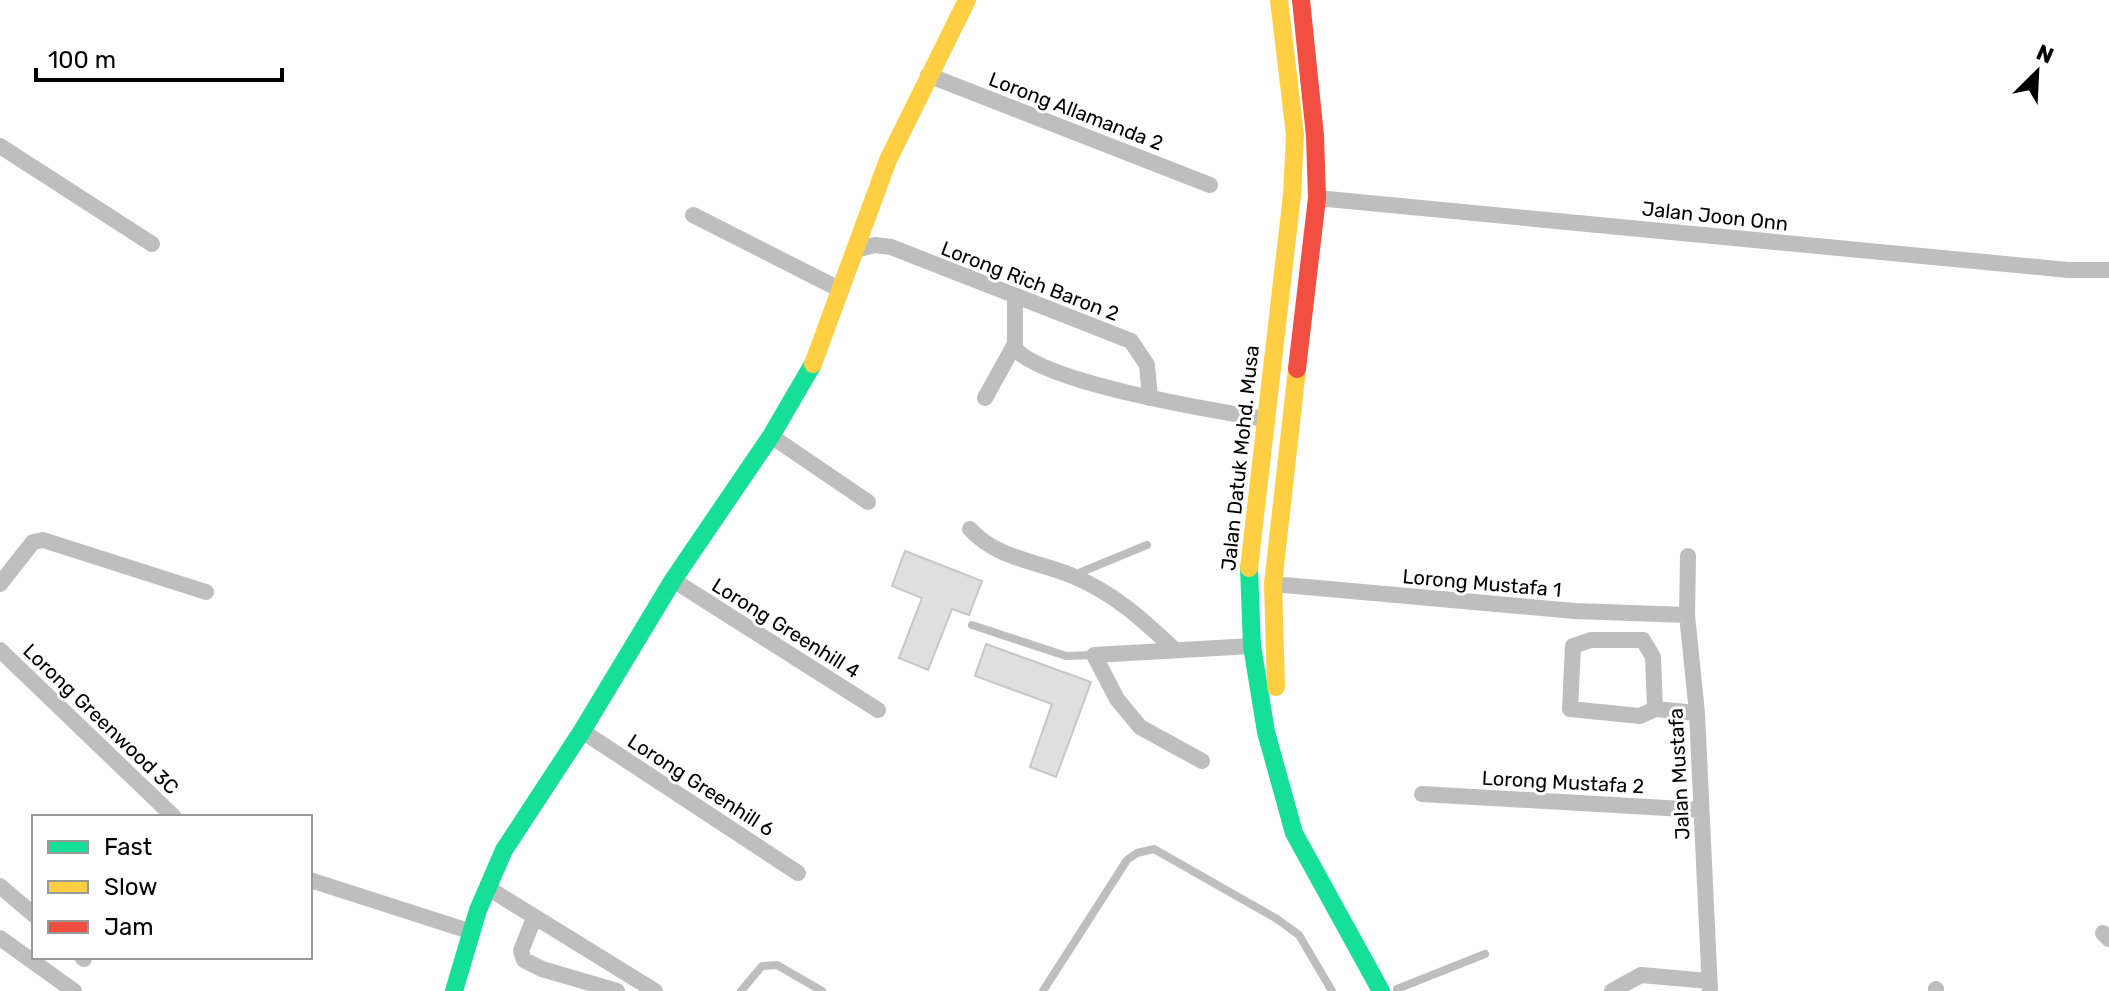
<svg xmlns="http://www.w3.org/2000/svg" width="2109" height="991" viewBox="0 0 2109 991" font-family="Rubik,sans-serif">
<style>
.building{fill:#dfdfdf;stroke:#c7c7c7;stroke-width:2}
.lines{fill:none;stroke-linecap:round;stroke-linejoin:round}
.lane{stroke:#bebebe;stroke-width:8}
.street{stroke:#bebebe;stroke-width:16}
.fast{stroke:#16e098;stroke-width:18}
.slow{stroke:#ffcf43;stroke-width:18}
.jam{stroke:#f24e42;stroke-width:18}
.labels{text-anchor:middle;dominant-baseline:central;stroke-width:6;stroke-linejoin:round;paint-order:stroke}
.street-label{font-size:20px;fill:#000;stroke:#fff}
</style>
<rect width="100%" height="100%" fill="#fff"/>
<path class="building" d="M905,551L982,581L969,615L952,609L928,670L899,658L922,598L892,586Z
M986,644L1091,682L1056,777L1030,767L1052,704L975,676Z"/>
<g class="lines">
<path class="lane" d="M1074,575L1147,545
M972,625L1066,656L1094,655
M1397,989L1485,954
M741,991L762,966L777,965L822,991
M1043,991L1127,860L1137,853L1154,849L1277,919L1299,935L1332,991"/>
<path class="street" d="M928,75L1210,185
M0,146L152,244
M1317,198L2068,270H2109
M693,215L841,290
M855,250L875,245L891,247L1131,341L1147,365L1150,398
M1015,298V349C1048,384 1212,410 1264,419
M985,398L1015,344
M771,436L868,502
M970,529C998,560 1039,561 1075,577C1115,594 1143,620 1174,649
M1688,556L1687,615L1697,713L1710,991
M673,580L878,710
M0,584L33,542L43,540L206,592
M1273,584L1575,611L1687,615
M0,650L174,817
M1655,709L1653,657L1643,640H1591L1573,646L1570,709L1640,716L1655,709L1697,713
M582,731L798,873
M1202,761L1140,727L1117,699L1094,655L1252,646
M1422,794L1701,810
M310,880L472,932
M0,886L34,915
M488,888L655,991
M534,918L521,951L524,960L542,969L617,991
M2103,933L2109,939
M0,938L74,991
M82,957L84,959
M1612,991L1641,975L1709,981
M1936,991V989"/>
<path class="fast" d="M1249,568L1252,646L1266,732L1294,833L1381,991
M454,991L478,910L504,850L582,731L673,580L771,436L813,364"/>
<path class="slow" d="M813,364L888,160L967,0
M1249,568L1292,195L1295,135L1279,0
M1276,687L1273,584L1297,369"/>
<path class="jam" d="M1297,369L1317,198L1315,136L1301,0"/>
</g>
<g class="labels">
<g class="street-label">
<text transform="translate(1076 111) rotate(21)">Lorong Allamanda 2</text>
<text transform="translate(1715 216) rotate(6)">Jalan Joon Onn</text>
<text transform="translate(1030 281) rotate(21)">Lorong Rich Baron 2</text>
<text transform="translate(1240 458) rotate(-84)">Jalan Datuk Mohd. Musa</text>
<text transform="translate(1482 583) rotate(5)">Lorong Mustafa 1</text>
<text transform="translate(786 628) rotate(32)">Lorong Greenhill 4</text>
<text transform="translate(101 719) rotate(44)">Lorong Greenwood 3C</text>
<text transform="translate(1679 774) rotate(-93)">Jalan Mustafa</text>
<text transform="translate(1563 782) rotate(3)">Lorong Mustafa 2</text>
<text transform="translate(701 785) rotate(33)">Lorong Greenhill 6</text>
</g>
</g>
<rect x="32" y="815" width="280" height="144" fill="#ffffff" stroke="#999999" stroke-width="2"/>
<rect x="48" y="841" width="40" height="12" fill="#16e098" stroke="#999999" stroke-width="2"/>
<text x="104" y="855" font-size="24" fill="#000000">Fast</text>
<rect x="48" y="881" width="40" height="12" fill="#ffcf43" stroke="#999999" stroke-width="2"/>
<text x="104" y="895" font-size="24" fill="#000000">Slow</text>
<rect x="48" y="921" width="40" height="12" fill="#f24e42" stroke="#999999" stroke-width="2"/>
<text x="104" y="935" font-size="24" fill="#000000">Jam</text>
<g transform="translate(2037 72) rotate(24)" stroke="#ffffff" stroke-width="6" paint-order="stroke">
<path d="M0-6L14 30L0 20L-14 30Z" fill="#000000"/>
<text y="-12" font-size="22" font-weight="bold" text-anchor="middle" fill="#000000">N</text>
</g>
<path d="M36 68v12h246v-12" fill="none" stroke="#000000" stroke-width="4"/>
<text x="48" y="68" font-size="24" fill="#000000" stroke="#ffffff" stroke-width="6" paint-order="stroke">100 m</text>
</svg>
